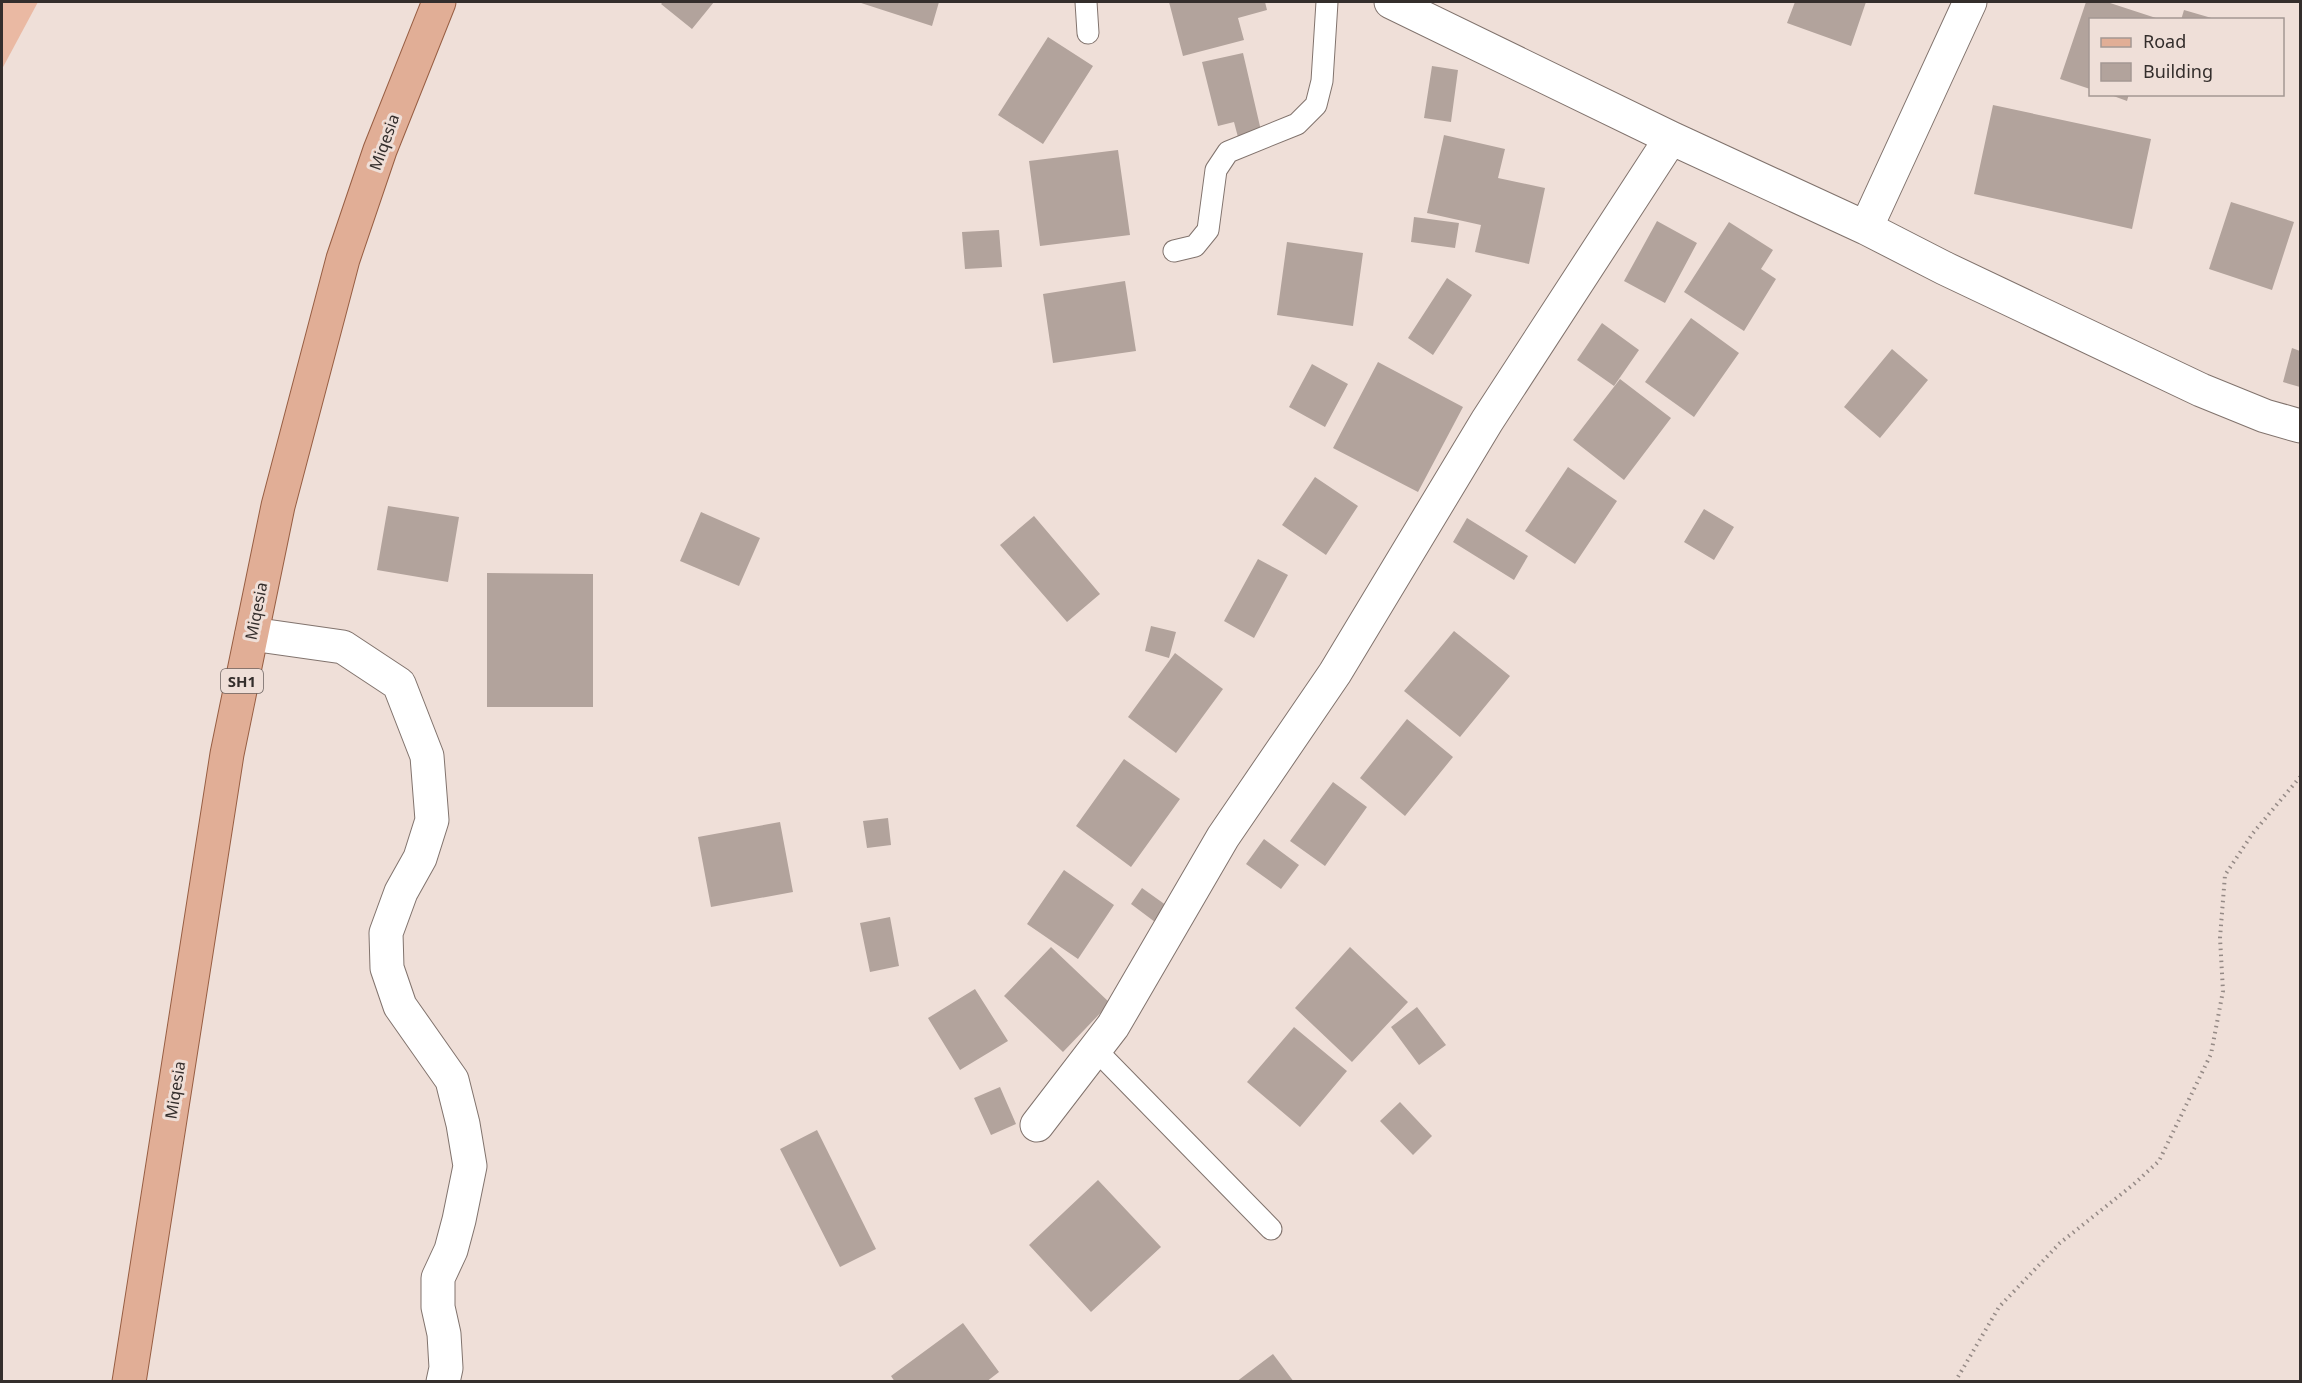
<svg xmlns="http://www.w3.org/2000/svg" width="2302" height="1383" viewBox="0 0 2302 1383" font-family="'Noto Sans',sans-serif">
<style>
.green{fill:#eab9a3}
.building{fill:#b2a39c}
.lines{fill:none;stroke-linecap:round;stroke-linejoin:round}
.service-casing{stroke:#81736d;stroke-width:23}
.minor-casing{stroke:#81736d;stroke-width:35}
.primary-casing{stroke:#975e43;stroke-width:35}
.path{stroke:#958a86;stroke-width:4;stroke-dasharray:1.5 4.5;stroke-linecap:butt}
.service{stroke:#fff;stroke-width:21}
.minor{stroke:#fff;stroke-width:33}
.primary{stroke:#e1ae96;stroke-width:33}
.labels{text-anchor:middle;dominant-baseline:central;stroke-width:6;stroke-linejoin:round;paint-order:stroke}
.shield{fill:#efdfd8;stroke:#6c6360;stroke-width:1.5}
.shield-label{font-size:15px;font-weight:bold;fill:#342e2c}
.street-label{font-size:16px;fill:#342e2c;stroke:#efdfd8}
</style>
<rect width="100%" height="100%" fill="#efdfd8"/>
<path class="green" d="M2,2H38L2,69Z"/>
<path class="building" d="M663,2H714L692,29L661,4Z
M858,2H939L932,26Z
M1169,2H1265L1267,10L1238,18L1244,40L1183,56Z
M1795,2H1866L1851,46L1787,23Z
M2086,2H2107L2159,19L2090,20V89L2060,79Z
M2184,10L2215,19V20H2181Z
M1048,37L1093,66L1043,144L998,115Z
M1243,53L1262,135L1239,141L1234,122L1218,126L1202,62Z
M1432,66L1458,70L1451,122L1424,118Z
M2108,94H2129L2127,101Z
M1993,105L2151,139L2132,229L1974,194Z
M1444,135L1505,149L1498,178L1545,188L1529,264L1475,252L1481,225L1427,213Z
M1118,150L1130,235L1040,246L1029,161Z
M2231,202L2294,222L2272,290L2209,269Z
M1414,217L1459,223L1455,248L1411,242Z
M1657,221L1697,243L1665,303L1624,281Z
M1729,222L1773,250L1761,269L1776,279L1744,331L1684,292Z
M999,230L1002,267L965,269L962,232Z
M1287,242L1363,253L1353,326L1277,315Z
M1447,278L1472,295L1433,355L1408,338Z
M1125,281L1136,351L1053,363L1043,294Z
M1691,318L1739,353L1694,417L1645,382Z
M1602,323L1639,350L1614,386L1577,360Z
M2292,348L2300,351V387L2283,382Z
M1892,349L1928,380L1880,438L1844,407Z
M1378,362L1463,407L1418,492L1333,448Z
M1312,364L1348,384L1325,427L1289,407Z
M1620,379L1671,418L1624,480L1573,440Z
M1568,467L1617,501L1575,564L1525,531Z
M1315,477L1358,506L1326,555L1282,525Z
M388,506L459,517L448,582L377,570Z
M1704,509L1734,527L1714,560L1684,542Z
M701,512L760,538L739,586L680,561Z
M1034,516L1100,594L1067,622L1000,545Z
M1467,518L1528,556L1514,580L1453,542Z
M1258,559L1288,575L1254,638L1224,621Z
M487,573L593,574V707H487Z
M1151,626L1176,632L1169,658L1145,651Z
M1454,631L1510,676L1460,737L1404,691Z
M1175,653L1223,689L1176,753L1128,717Z
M1407,719L1453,757L1405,816L1360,778Z
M1124,759L1180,799L1131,867L1076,826Z
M1333,782L1367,807L1325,866L1290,841Z
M888,818L891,845L867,848L863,821Z
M780,822L793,892L711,907L698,837Z
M1264,839L1299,865L1281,889L1246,864Z
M1064,870L1114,905L1078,959L1027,924Z
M1142,888L1170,908L1159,925L1131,904Z
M890,917L899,966L870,972L860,923Z
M1051,947L1110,1003L1063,1052L1004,996Z
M1350,947L1408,1002L1352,1062L1295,1008Z
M975,989L1008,1041L960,1070L928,1018Z
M1417,1007L1446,1045L1419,1065L1391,1027Z
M1294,1027L1347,1071L1300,1127L1247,1082Z
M1000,1087L1016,1124L991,1135L974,1098Z
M1400,1102L1432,1136L1413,1155L1380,1121Z
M817,1130L876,1249L840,1267L780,1149Z
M1098,1180L1161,1247L1091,1312L1029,1245Z
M963,1323L999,1372L986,1382H895L891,1376Z
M1273,1354L1294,1382H1236Z"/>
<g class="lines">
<defs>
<path id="service" d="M1086,2L1088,33
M1174,251L1195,246L1208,230L1216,170L1228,152L1297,124L1316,105L1322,81L1327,2
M1095,1049L1271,1229"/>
<path id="minor" d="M1391,2L1671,138L1866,228L1944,268L2201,390L2265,416L2300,426
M1866,228L1970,2
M252,634L343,647L399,684L427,756L432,820L420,858L401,892L386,933L387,968L400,1006L452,1080L463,1124L470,1166L459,1220L451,1250L438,1278V1307L444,1334L446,1368L443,1382
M1037,1125L1113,1026L1223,837L1335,673L1487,421L1671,138"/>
<path id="primary" d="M129,1382L227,754L278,506L343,259L380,150L439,2"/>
</defs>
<use href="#service" class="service-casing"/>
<use href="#minor" class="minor-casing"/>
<use href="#primary" class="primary-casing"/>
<path class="path" d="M1955,1382L1999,1307L2060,1243L2134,1184L2159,1161L2211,1054L2223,991L2220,938L2225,875L2253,833L2300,777"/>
<use href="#service" class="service"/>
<use href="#minor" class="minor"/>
<use href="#primary" class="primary"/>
</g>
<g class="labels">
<rect class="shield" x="221" y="669" width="42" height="24" rx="4.5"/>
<g class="shield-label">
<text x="242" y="681">SH1</text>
</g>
<g class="street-label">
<text transform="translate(384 142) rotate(-70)">Miqesia</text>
<text transform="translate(256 611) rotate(-79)">Miqesia</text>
<text transform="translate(175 1090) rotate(-81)">Miqesia</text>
</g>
</g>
<rect width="2302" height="1383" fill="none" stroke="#342e2c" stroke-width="6"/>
<rect x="2089" y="18" width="195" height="78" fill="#efdfd8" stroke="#a49893" stroke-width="1.5"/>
<rect x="2101" y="38" width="30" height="9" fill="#e1ae96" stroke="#a49893" stroke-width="1.5"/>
<text x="2143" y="48" font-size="18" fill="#342e2c">Road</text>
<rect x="2101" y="63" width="30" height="18" fill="#b2a39c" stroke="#a49893" stroke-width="1.5"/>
<text x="2143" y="78" font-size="18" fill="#342e2c">Building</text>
</svg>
